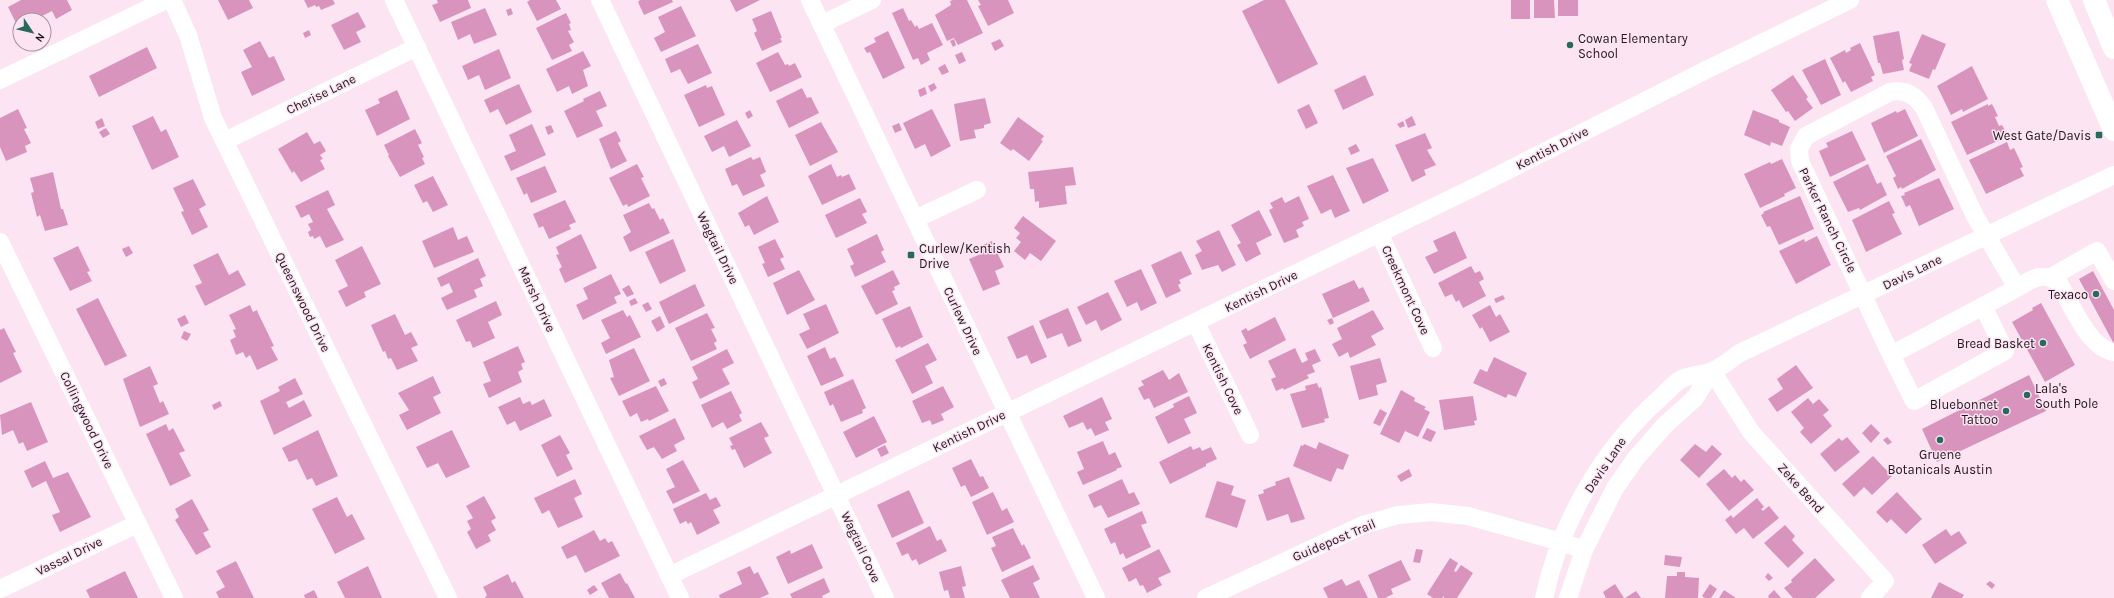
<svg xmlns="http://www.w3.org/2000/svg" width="2114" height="598" viewBox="0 0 2114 598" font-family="Karla,sans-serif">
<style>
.building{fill:#d994be}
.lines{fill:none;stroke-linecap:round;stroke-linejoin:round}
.minor{stroke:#fff;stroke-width:18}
.major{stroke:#fff;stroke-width:22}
.poi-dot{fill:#276a5b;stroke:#fce4f2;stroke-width:1.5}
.labels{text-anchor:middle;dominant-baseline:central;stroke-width:3;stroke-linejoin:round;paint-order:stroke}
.poi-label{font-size:13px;fill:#21171d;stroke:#fce4f2;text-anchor:end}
.street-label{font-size:13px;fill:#21171d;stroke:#fce4f2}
</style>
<rect width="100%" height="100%" fill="#fce4f2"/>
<path class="building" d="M21,0H67L72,10L56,19L52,11L38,18L39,20H20V31L8,7Z
M218,0H249L253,8L228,20Z
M304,0H333L335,4L321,10L319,6L316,7L315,5L308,8Z
M437,0H468L471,8L440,22L432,5L438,3Z
M530,0H556L561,9L537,21L527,2Z
M640,0H672L673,2L644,15L638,2Z
M730,0H760L736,12Z
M953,0H967L983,33L958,45L954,38L947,41L935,15L951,5L950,1Z
M978,0H1008L1014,13L988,26L978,6L981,5Z
M1264,0H1285L1318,64L1278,84L1242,11Z
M1511,0H1530V19H1511Z
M1534,0H1554L1555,18H1534Z
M1558,0H1578V16H1558Z
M681,6L696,36L661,52L654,38L665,32L658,17Z
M485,8L497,35L474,44L470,34L458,40L451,22Z
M511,8L513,14L508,16L506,10Z
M903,8L909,21L911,20L915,27L917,25L919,29L932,23L943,45L927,53L930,60L921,65L918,58L913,60L892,13Z
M771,11L782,38H780L782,42L762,51L754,33L757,31L752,19Z
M358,12L366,27L356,32L361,42L344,50L331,25Z
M566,13L571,23L569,24L571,30L568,31L574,42L569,45L572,51L552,60L536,28Z
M309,30L311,35L305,38L303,33Z
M888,31L905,68L883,79L870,52L867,53L864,48L876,42L874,38Z
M1899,31L1904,59L1902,60L1904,70L1883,74L1880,63H1878L1873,36Z
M1922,34L1946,44L1935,70L1933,69L1929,79L1909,71L1912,64L1909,63Z
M954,39L956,45L953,47L950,41Z
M1000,39L1004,46L995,51L991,43Z
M260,41L269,58L274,56L285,80L252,96L241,72L252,67L243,50Z
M1860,43L1875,75L1871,77L1873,81L1851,92L1845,81L1843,83L1830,58L1845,50L1846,53L1851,50L1850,48Z
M698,44L712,73L688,84L680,69L671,73L665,59Z
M147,47L157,68L99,97L89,76Z
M499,49L511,78L485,90L479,75L468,80L462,66Z
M583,51L591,66L583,70L588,86L572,94L569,86L557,92L546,69Z
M778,52L785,65L788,64L789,66L795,63L802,77L770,92L756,63Z
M962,52L966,61L959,64L955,55Z
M1825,59L1841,95L1821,105L1802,70Z
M945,64L949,72L942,75L938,68Z
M1972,66L1988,99L1963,112L1962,109L1951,115L1937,86Z
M1365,75L1374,95L1343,110L1334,90Z
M1793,75L1808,97L1806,99L1813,108L1795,121L1788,111L1786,112L1771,90Z
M934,83L937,88L931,92L928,86Z
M519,84L532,112L506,125L498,109L490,113L484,100Z
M706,85L707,88L712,86L725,115L699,127L684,95Z
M925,87L927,94L920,97L918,90Z
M802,88L807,98L811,97L819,113L789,128L776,101Z
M397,90L410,119L377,136L365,110L380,103L378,99Z
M600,91L607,106L596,111L603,126L577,138L564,111L584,101L583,99Z
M985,98L991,123L984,125V128L974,130L976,138L960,141L954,104Z
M1309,104L1318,123L1306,129L1297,110Z
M1988,104V106L1992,104L1998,116L1995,117L1999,126L2002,125L2007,134L2003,136L2004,138L1967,155L1951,122Z
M18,109L27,128L24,129L31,143L25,146L27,152L6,161L0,147V118Z
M932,109L951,146L931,157L925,144L915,149L903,123Z
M1905,109L1918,136L1884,153L1871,123L1896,111L1897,113Z
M750,110L753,116L748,119L745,113Z
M1753,110L1779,120V122L1790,127L1782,146L1771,142L1770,146L1744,135Z
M153,116L161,132L166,129L179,157L152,170L132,126Z
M1412,116L1416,125L1408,128L1405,120Z
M1018,117L1044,136L1041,140L1043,141L1029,161L1013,149L1011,151L1000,143Z
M102,118L105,126L98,129L95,122Z
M737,120L751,146L729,157L724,146L712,152L704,136Z
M1403,121L1405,126L1400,128L1397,124Z
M821,122L838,152L810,166L795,135Z
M899,123L902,130L895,133L892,126Z
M532,124L546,155L511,171L504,156L516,151L509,135Z
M551,125L554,132L548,135L545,127Z
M106,128L110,134L103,138L99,132Z
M415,129L422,143L418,145L424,157L422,158L425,164L400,177L388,156L389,155L384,145Z
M616,131L621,141L618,143L627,161L611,169L599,139Z
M1852,131L1866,160L1830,177L1819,151L1828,147L1826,143Z
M307,132L314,144L320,141L326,151L320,155L323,159L320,160L325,169L301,182L294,171L292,173L278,149Z
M1425,133L1432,148L1427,150L1436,165L1424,170L1426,175L1412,182L1395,145Z
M1921,139L1936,170L1902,189L1901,187L1898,189L1893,178L1896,176L1886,156Z
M2007,142L2010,150L2014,148L2023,167L2020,168L2024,176L1986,194L1969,160Z
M1356,144L1360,151L1351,155L1348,148Z
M751,157L753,160L760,157L766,172L760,175L765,186L743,196L737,184L732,186L725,169Z
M1373,158L1389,191L1363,204L1346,168Z
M1782,159L1796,188L1784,194L1785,196L1760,208L1744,174L1770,162L1771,164Z
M637,164L644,177L641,178L650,196L628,207L627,204L623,206L609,178Z
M831,164L837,177L841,175L842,177L849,174L856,189L822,205L808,176Z
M1868,164L1877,184L1881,182L1887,195L1860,210L1859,208L1848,212L1833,182Z
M545,166L557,192L531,203L527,193L524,195L516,178Z
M1073,167L1076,185L1065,186L1067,204L1039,208V201L1035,202L1034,189H1030L1028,172Z
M53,172L61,209H63L68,225L45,231L40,215L37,217L31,193L34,192L30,178Z
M1333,175L1350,211L1335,218L1331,209L1321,214L1307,186Z
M433,176L448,205L433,212L427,201L423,203L414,185Z
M1939,178L1954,209L1919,226L1910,205L1906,207L1901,196L1905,195L1904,193Z
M193,179L206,205L199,209L208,227L192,235L181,212L184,211L173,188Z
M328,190L335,205L327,209L344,240L326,248L320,236L314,239L313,236L310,237L308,232L311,230L308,224L313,222L309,214L301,218L295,206Z
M767,196L779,222L754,235L749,225L745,227L738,213Z
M1299,196L1309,219L1302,222L1304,226L1296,230L1299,237L1284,243L1269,210L1273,208L1270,203L1282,197L1285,203Z
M1800,196L1814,229L1779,245L1770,226L1767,227L1761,215L1764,213L1763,212Z
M860,198L867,212L862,214L867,223L836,238L825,215Z
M565,200L576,222L569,225L571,229L549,239L543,226L539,228L533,214Z
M1889,201L1895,213L1892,214L1902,234L1866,252L1852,220Z
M649,203L652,209L654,208L660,220L663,218L670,233L630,252L623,237L631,232L623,215Z
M1259,210L1272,235L1256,243L1261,254L1246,262L1237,245L1241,243L1231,225Z
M1023,216L1056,241L1041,261L1030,253L1025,260L1014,251L1021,242L1016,238L1020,233L1014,228Z
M453,227L458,240L467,236L474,252L434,268L422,241Z
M1219,230L1236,265L1222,272L1218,265L1202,270L1195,255L1202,251L1196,241Z
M1455,231L1467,258L1434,274L1425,257L1438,251L1433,241Z
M581,234L597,268L565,283L559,269L562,267L556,255L559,254L556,247Z
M877,234L884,250L881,252L886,262L855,277L850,266L854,264L847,249Z
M1817,236L1831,265L1796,284L1779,251L1804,239L1805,242Z
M673,239L686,271L660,284L645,252Z
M775,239L784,257L780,259L785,269L768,277L762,264L765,263L758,247Z
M992,241L1004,267L995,271L1000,284L983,291L969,259L981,254L978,247Z
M78,246L90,271L87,272L92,281L70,291L53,258Z
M129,246L133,253L126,257L122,249Z
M362,246L381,284L364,292L366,297L346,307L338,291L348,286L335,260Z
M1181,251L1192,274L1179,280L1181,283L1178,285L1181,291L1166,298L1151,265Z
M218,253L229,275L238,270L246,285L205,306L195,286L202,283L193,265Z
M478,258L486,276L480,279L483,286L474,290L477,297L447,310L441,298L453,292L449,283L441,287L437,278Z
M1471,266L1475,273L1480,271L1484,279L1479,282L1486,296L1463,308L1459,300L1456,302L1452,294L1445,297L1438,283Z
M1141,269L1157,303L1141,311L1137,302L1127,307L1114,281Z
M799,270L815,300L787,315L773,283Z
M893,270L900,284L894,287L895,290L892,291L898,304L876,315L861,286Z
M2093,271L2114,310V344L2079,279Z
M611,274L621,294L614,297L617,303L583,320L576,305L588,299L583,288Z
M1354,280L1359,289L1363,287L1370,301L1333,318L1322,294Z
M695,284L705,306L669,324L659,302Z
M629,285L634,294L627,297L622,289Z
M1108,292L1122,320L1101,331L1096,320L1086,325L1077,307Z
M1503,295L1505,299L1496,303L1494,299Z
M98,298L127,356L105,366L76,309Z
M635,298L638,303L631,306L629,301Z
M496,301L502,315L488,322L495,338L473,348L470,341L466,342L456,320Z
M648,302L652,309L646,312L642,305Z
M2041,303L2075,365L2045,382L2012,322L2033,310L2032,308Z
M826,304L839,333L807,349L799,334L810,329L803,314Z
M250,305L253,312L257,310L258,313L274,346L271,347L278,360L257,370L250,355L246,358L243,352L236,355L230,340L236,337L233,330L236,329L229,315Z
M1490,305L1496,317L1500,314L1510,332L1490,342L1482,327L1480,329L1472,315Z
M910,306L923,337L901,348L900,346L896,348L882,319Z
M1068,308L1082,341L1068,347L1062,333L1047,339L1039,321Z
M623,310L627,317L630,315L641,337L606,354L601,343L610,338L601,320Z
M1373,310L1384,329L1371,336L1376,345L1350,358L1348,352L1339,357L1332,344L1342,339L1337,328Z
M707,313L715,328L711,329L717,341L714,343L717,349L691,361L675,328Z
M395,314L405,335L411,332L418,345L411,348L418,361L397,370L391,358L388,359L385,351L383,352L371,325Z
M185,315L189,323L181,327L177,319Z
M660,316L665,327L657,332L651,321Z
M1275,317L1286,340L1250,359L1243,345L1247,343L1241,331L1246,328L1248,331Z
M1332,318L1334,323L1330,325L1327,320Z
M1033,325L1047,357L1031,364L1027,355L1017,359L1007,337Z
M4,328L16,352L13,353L22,372L0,383V330Z
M184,331L191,334L187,341L181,338Z
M928,343L937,360L925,366L933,383L912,394L895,360Z
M518,346L525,362L521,364L523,369L518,372L522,382L489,398L483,384L491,381L483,362Z
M825,347L830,359L835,357L844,376L821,386L807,356Z
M634,348L650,381L619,396L610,378L614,377L609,360Z
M1295,348L1302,363L1308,360L1305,353L1315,349L1321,361L1312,365L1315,372L1307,375L1309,378L1284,390L1283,388L1276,391L1271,379L1276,377L1268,361Z
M727,349L734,363L722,369L730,384L700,399L692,382L698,379L692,367Z
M1494,357L1527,373L1516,397L1508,394L1506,398L1473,383L1480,369L1487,372Z
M1380,358L1387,382L1376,385L1378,395L1359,400L1350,366Z
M1796,365L1813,388L1777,412L1768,399L1783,389L1777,379Z
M150,366L158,384L153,386L160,403L163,401L169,414L140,427L123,379Z
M1163,370L1169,380L1179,373L1188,392L1154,408L1149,398L1144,400L1138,388L1144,385L1141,381Z
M2029,375L2046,411L1937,462L1922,429Z
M433,376L441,393L433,397L441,413L407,430L399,415L409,410L398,393Z
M295,378L303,394L286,402L289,408L304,400L312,416L274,435L260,401L280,391L278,387Z
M664,378L667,384L661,387L658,381Z
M853,379L866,408L862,410L863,413L841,422L833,404L830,406L824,392Z
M1317,383L1319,388L1321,387L1329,418L1324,419L1325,422L1302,428L1290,394L1306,390L1305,386Z
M656,386L669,411L649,421L648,419L641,422L637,413L630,417L622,401Z
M943,386L954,407L941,414L944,420L932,425L930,420L922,423L912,401Z
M1401,390L1415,398L1414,401L1426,407L1424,409L1430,412L1418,437L1405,431L1399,443L1380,434Z
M731,391L742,413L739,415L742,421L727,429L723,422L712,428L701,405Z
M1189,396L1197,413L1184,419L1191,433L1168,444L1155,417L1174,407L1173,404Z
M1473,396L1477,420L1474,421L1475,425L1444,430L1439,400Z
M520,397L523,404L530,401L532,405L544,399L552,416L520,431L515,421L507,425L498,407Z
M1102,397L1112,419L1105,422L1109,430L1095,436L1091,428L1087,430L1083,422L1069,428L1063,416Z
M1808,398L1813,404L1819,399L1829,410L1823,415L1832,426L1811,444L1800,432L1804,428L1791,412Z
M220,401L222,406L214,410L212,405Z
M31,402L48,442L27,451L23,442L19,444L13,430L2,435L0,415Z
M1380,409L1387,413L1380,426L1373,423Z
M874,416L887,442L856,458L843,432Z
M675,418L685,439L674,445L677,451L662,459L654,447L647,450L639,436Z
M761,422L769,436L764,438L772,453L744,468L735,449L732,450L730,446L733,445L729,438Z
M166,424L169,431L173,428L185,451L179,453L191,476L170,486L146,434Z
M1871,424L1880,433L1871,443L1862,433Z
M1427,428L1436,432L1431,442L1422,438Z
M318,430L338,476L316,486L312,478L307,480L297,459L289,462L282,448Z
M452,430L470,467L446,478L438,463L427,468L416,447Z
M560,435L570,453L566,455L573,469L557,477L541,445Z
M1847,437L1860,452L1835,472L1820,454L1839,438L1842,441Z
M1887,437L1892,442L1888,445L1883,440Z
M1103,441L1109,455L1115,452L1122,467L1116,469L1117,470L1083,485L1077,472L1084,469L1077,452Z
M1319,442L1349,455L1343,470L1337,468L1331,482L1293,466L1301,445L1303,446L1304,444L1316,449Z
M1695,444L1706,452L1712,445L1722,454L1699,478L1680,460Z
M885,445L889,453L881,457L877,449Z
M1191,446L1193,450L1200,447L1202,451L1211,447L1217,459L1206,464V466L1170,484L1159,462Z
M1873,456L1892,476L1872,495L1864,487L1854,497L1842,484Z
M971,459L980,477L983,476L989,488L971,497L965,485L961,487L952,468Z
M683,460L700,491L673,504L666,491L675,487L666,469Z
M45,461L53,478L68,472L91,517L60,532L52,515L60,512L46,481L32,488L24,471Z
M1409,469L1412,476L1401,482L1397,476Z
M1724,469L1732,478L1735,475L1741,482L1744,479L1754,490L1729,511L1706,484Z
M1289,477L1305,519L1291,523L1288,514L1267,521L1258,495L1264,493L1263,490L1276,485L1275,482Z
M575,479L582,494L574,498L583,517L558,528L549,510L542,514L534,498Z
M1122,479L1129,494L1134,492L1140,504L1108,518L1101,505L1094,508L1088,495Z
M1217,481L1234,486L1231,495L1246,500L1237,528L1205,517Z
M909,490L924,523L892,538L877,505Z
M993,492L1002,511L1007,508L1014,522L987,535L972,502Z
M1897,492L1922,519L1906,534L1891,519L1887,523L1876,512Z
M706,493L710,500L716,497L721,506L713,510L720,523L697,535L691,522L688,524L686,521L680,524L673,509Z
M484,496L496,518L491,521L496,530L488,535L491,541L476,549L467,532L471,529L467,521L473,518L466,506Z
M337,497L347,517L352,514L365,539L335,554L312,509Z
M1757,498L1764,507L1761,509L1763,511L1769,506L1779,518L1753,539L1744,528L1736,534L1725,520L1731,515L1733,518Z
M192,499L209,530L203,533L211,547L196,555L175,520L179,517L175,509Z
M1142,511L1147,523L1141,525L1151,547L1126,559L1123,553L1120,555L1115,542L1111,544L1104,529Z
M1785,525L1795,536L1792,540L1804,553L1788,568L1764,543Z
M930,526L937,541L941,539L947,551L919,565L916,559L912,561L908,553L902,556L896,543Z
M1013,528L1022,546L1024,544L1031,558L1002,572L991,548L996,546L992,537Z
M1946,529L1951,536L1959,531L1967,543L1935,564L1922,545Z
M594,530L600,541L605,538L608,543L612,541L620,556L585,573L576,555L567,559L561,547Z
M812,544L823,568L788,584L776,557L790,550L791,554Z
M1159,549L1171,572L1158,578L1162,585L1147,593L1143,585L1140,586L1136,578L1129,582L1122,568Z
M1416,549L1423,550L1420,563L1413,562Z
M1665,555L1682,557L1680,567L1664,565Z
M1450,558L1458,563L1454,571L1456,572L1461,565L1473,573L1457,598H1444V596L1442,598H1433L1427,594Z
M1815,558L1835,580L1815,598H1793L1784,588L1792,582L1791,580Z
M1401,560L1411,580L1391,589L1393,594L1385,598H1378L1368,575Z
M236,561L254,598H219L216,592L225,587L216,571Z
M1033,565L1040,579L1033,583L1040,598H1010L1001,580Z
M368,566L382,598H345L337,582Z
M750,566L754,574L758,572L769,594L760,598H720L719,595L742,584L737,572Z
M961,566L966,586L962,587L965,598H950L948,590L944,591L939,572Z
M125,571L138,598H90L86,590Z
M1677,572H1685V577L1699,578L1698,598H1665L1667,576H1677Z
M620,573L626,584L627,583L635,598H609L601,583Z
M1768,573L1773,578L1769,581L1765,577Z
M508,574L512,583L515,581L524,598H485L487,595L483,587Z
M824,578L830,592L822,596L823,598H792L790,594Z
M1342,579L1346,586L1359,580L1368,598H1328L1323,588Z
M1990,581L1995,585L1992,589L1986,584Z
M1939,582L1964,595L1962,598H1931Z
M1615,584L1624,598H1606L1603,592Z
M1710,584L1717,589L1711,598H1705L1702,596Z
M594,585L598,590L590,595L587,590Z
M314,590L318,598H305L304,595Z
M1724,590L1736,598H1719Z
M1774,590L1781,598H1769L1768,596Z
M1636,591L1641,598H1625Z"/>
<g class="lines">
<path class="minor" d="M172,0L188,35L213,118L448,598
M394,0L680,598
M600,0L885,598
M810,0L1096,598
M822,24L872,0
M0,80L166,0
M225,141L417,47
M915,219L977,190
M1379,233L1433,348
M0,242L174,598
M2051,277L2097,251L2114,281
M2017,288L1891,355L1800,161L1799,149L1806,136L1890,92C1906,89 1915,95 1924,108L1975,216L2017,288C2033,278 2043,271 2059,283C2071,304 2089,349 2114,352
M1196,323L1250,435
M1891,355L1914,401L2005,351L1983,306
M1712,371L1751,432L1885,581L1870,598
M669,576L1479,185L1708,69L1850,0
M0,589L137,524
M1206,598L1363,525L1398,515L1431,512L1468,516L1561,542L1584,550
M1544,598C1560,523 1602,450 1659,399C1666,393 1672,385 1680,380C1689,374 1702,376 1712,371C1722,367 1731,359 1740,353L2114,175
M1568,598L1584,550L1615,488L1636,458L1665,425L1695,398L1712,371"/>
<path class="major" d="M2057,0L2114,130
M2094,0L2114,48"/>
</g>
<g class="poi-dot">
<circle cx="1570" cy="45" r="4"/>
<rect x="2095" y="131" width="8" height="8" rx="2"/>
<rect x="907" y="251" width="8" height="8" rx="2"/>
<circle cx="2096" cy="294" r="4"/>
<circle cx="2043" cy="343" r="4"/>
<circle cx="2027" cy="395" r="4"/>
<circle cx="2006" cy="411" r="4"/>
<circle cx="1940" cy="440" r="4"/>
</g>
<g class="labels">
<g class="poi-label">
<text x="1578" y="38" text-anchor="start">Cowan Elementary<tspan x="1578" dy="15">School</tspan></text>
<text x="2091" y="135">West Gate/Davis</text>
<text x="919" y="248" text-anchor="start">Curlew/Kentish<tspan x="919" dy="15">Drive</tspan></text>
<text x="2088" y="294">Texaco</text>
<text x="2035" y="343">Bread Basket</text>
<text x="2035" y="388" text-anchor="start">Lala's<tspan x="2035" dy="15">South Pole</tspan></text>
<text x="1998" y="404">Bluebonnet<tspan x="1998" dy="15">Tattoo</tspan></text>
<text x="1940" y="454" text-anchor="middle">Gruene<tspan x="1940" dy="15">Botanicals Austin</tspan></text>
</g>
<g class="street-label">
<text transform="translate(321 94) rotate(-26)">Cherise Lane</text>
<text transform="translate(1552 148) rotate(-27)">Kentish Drive</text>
<text transform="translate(1828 220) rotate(64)">Parker Ranch Circle</text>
<text transform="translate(718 248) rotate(64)">Wagtail Drive</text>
<text transform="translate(1912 272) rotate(-26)">Davis Lane</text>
<text transform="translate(1406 290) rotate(65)">Creekmont Cove</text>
<text transform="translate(1261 291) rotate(-26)">Kentish Drive</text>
<text transform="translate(537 299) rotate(65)">Marsh Drive</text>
<text transform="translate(303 302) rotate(64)">Queenswood Drive</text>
<text transform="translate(963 321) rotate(65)">Curlew Drive</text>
<text transform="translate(1223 379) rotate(64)">Kentish Cove</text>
<text transform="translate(87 420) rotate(64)">Collingwood Drive</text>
<text transform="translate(969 431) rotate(-26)">Kentish Drive</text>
<text transform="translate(1605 465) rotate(-56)">Davis Lane</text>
<text transform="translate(1801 488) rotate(48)">Zeke Bend</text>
<text transform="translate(1334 540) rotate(-23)">Guidepost Trail</text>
<text transform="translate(861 547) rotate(65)">Wagtail Cove</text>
<text transform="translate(69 556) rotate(-26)">Vassal Drive</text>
</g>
</g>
<g transform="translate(32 32) rotate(125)"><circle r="19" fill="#fce4f2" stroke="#a4929d"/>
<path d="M0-3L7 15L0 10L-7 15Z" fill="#276a5b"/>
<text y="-6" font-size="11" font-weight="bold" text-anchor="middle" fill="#21171d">N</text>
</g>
</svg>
